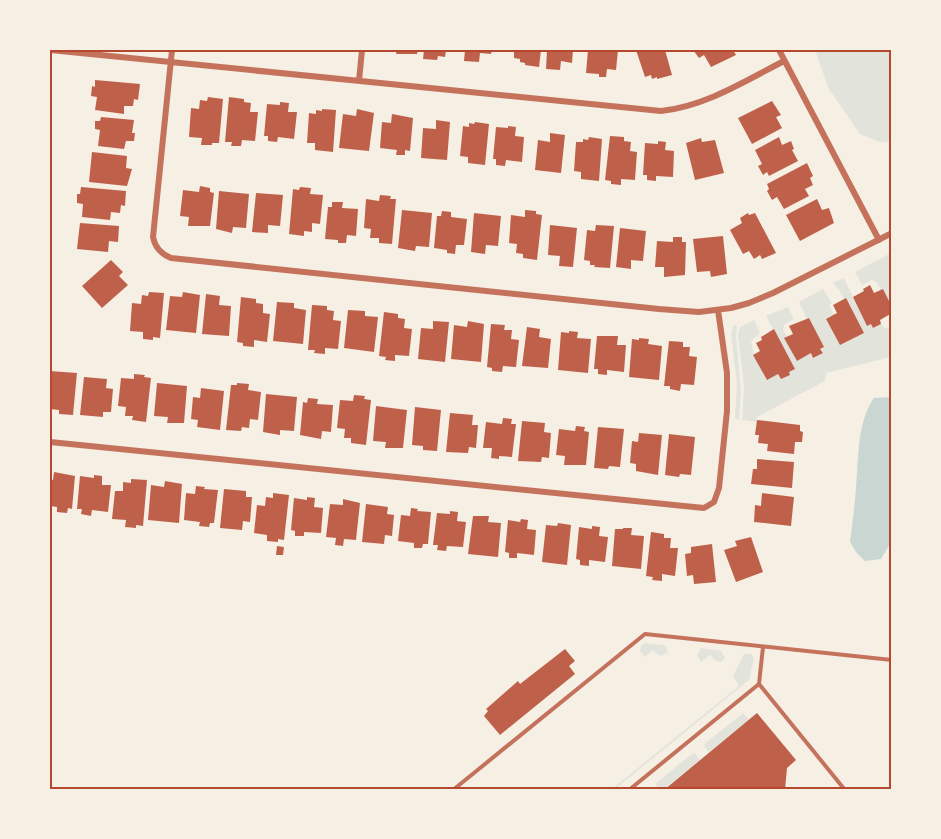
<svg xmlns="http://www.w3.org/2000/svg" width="941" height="839" viewBox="0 0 941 839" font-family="Poppins,sans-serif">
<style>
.green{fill:#e2e4dc}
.water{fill:#c9d6d2}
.building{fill:#bf614a}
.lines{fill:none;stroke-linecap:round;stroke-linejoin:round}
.service{stroke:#c5725c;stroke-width:4}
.minor{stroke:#c5725c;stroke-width:6}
.neatline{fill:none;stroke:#b5482f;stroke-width:2}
</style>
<rect width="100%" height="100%" fill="#f6efe4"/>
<path class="green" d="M819,50H891V141L880,142L860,134L829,89L816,53Z
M891,253V307L876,282L872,280L862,285L855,272Z
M844,278L867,326L871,324L874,328L881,324L885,329L891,326V357L826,373L825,381L757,417L756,422L742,420L744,387L738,335L740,327L754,320L760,333L751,341L754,355L766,379L778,374L781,379L790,375L789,372L795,369L766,316L788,307L794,319L784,325L783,330L787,336L785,338L797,361L811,353L814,358L823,353L799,302L823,289L832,303L829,305L834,315L826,319L840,345L864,333L839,290L833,283Z
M734,324L737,326L736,336L741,391L739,420L735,418L737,384L731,334Z
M645,643L664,645L667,649L668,653L660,656L653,650L645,657L640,651L641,646Z
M701,648L721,651L725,658L721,662L716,661L710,655L701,662L697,655Z
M744,654H751L754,658L749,680L615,789H612L739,686L733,676Z
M743,713L749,720L709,752L703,745Z
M694,752L700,760L664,789H660L655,784Z"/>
<path class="water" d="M891,397L890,544L881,559L865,561L856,552L850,542C853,519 856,496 857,473C859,447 859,420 874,398Z"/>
<path class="building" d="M397,50H418L417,54H396Z
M424,50H446L445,57L438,56L437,60L423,59Z
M465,50H492L491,54L480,53L479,62L464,61Z
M514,50H541L539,67L525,65V63L520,62V59L514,58Z
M547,50H573L572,63L561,61L560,70L546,69Z
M588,50H618L616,70L607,69L606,77H599V74L586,73Z
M636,50H665L672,75L657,79V77L652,79L651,75L645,77Z
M693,50H733L736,55L711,67L704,55L699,58Z
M95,80L140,84L138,100L134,99L133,106H124V114L95,110L97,97L91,96L92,86L95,87Z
M208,97L223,99L219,143H212V145H201L202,138L189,137L191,108L199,109L200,100L207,101Z
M229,97L244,99V102L251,103L250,112H258L255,141L242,140L241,146H231L232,142H225Z
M772,101L781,115L776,117L782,128L752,144L738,118Z
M280,102L289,103L288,112H297L294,139L278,137L277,142L268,141V136H264L267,104L280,105Z
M322,109L336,110L333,152L315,150V143H307L309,113L316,114V110L322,111Z
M357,109L374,113L369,151L339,148L343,114L356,116Z
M392,114L413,118L410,151L405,150V155H396L397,150L380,148L382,122L391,123Z
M101,117L134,120L132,133H135L134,141H126L124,149L98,146L100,130L95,129V121H100Z
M436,120L450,122L447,160L421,158L423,128L436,129Z
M475,122L489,124L485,165L468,163V157L460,156L463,126L469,127V123L474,124Z
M508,126L516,127L515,136L524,137L522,162L506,160L505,166L496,165V159H493L496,127L508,128Z
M550,133L565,135L561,173L535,170L538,140L550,142Z
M610,136L624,137V141L631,142L630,151L637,152L635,180L621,179V185L611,184V181L605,180Z
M589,137L602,139L599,181L581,179V172L574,171L576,142H583V139L588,140Z
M779,137L782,145L791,141L794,149L792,150L798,161L769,176L767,172L763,175L758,166L762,164L755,150Z
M701,138L702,142L715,140L724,173L695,180L686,143Z
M658,141L666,142L665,150L674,151L673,177L656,176V181L647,180V175H643L645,143L658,144Z
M92,152L127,156L126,168L132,169L127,186L89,182Z
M807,163L813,176L810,178L813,185L805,189L809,196L784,209L777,197L772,200L767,191L769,189L767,184Z
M200,186L210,188V192L214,193L210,226H188L189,217L180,216L183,190L199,192Z
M81,187L126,191L125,206L121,205L120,213L111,212L110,220L82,217L83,204L77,203V194H80Z
M300,187L311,188L310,194L323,195L320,224L312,223V232L304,231V236L289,234L293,189L299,190Z
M219,191L249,194L246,228L233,227L232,233L216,229Z
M256,193L283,195L280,226L268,225V233L252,232Z
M380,195L391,196L390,199H396L392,244L379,243V238H370L371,229L364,228L366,199L379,201Z
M817,199L822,210L829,208L834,223L800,241L786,215Z
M332,202H343L342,208L358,209L356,236L347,235L346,243H338V240L325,239L328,207H332Z
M402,210L432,213L429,247L416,246L415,251L398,248Z
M525,210L536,211V214L542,215L537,260L523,258V254L516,253L517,244L509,243L511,215L525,217Z
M442,211L451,212V217L467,219L464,245H456L455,254L447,253V250L434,248L437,216H441Z
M474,213L501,216L498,246L486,245L485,254L471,252Z
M748,213L749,215L755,213L776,253L762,259L760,255L754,259L749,251L743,254L730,230L742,223L740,218Z
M80,223L119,226L118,242L109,241L108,252L77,249Z
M550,225L577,228L573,267L559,266L560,256L548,255Z
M596,225L614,226L610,268L594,267L595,265H590V261L584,260L587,230L595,231Z
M620,228L646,231L643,261L631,260V269L616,267Z
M723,236L727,274L711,277L710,271L697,272L693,239Z
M673,237H682V242H686L685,275L664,277V267H655L657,241L673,242Z
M111,260L123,272L119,276L128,285L102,308L82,286Z
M870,285L874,293L883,289L892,307V313L880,320L881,324L873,328L871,324L867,326L853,297L864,291L863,289Z
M149,292L164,293L160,338L153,337V340L143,339V332L130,331L132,303L141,304L142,295L148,296Z
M183,292L200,295L196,333L166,330L170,296L182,297Z
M206,294L220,296L219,305L231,306L229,336L202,334Z
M241,297L256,299V303L263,304V313L270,314L267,342L254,340V347L243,346V343L237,342Z
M846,298L864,333L840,345L826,319L837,313L833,305Z
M277,302L294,303V308L306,310L303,344L273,341Z
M312,305L327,306V310L334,311L333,320L341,321L338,349L325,348V354L314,353L315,350H308Z
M348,310L365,311V316L378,317L374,352L344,348Z
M384,312L398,314V318L405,319L404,328L412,329L409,356L395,355V361L385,360L386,357L379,356Z
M809,318L824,347L820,349L823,353L813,358L811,353L797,361L784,338L793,334L789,326Z
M433,321L449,322L445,362L418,359L421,328L433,329Z
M468,321L484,324L481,362L451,359L454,325L467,327Z
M491,324L505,325L504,330H512L511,339L519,340L516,367L503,366L502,372L492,371V368L487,367Z
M527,327L540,329L539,337L551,339L548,368L522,366Z
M774,329L795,369L789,372L790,375L781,379L778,374L767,380L753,355L760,351L756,343L762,340L761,337Z
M569,331L578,332L577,338L591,339L588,373L558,370L561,332L569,333Z
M597,336H618L617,345H626L624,372L607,370V375L598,374V369H594Z
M639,338L649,339L648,344L662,346L659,380L629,377L632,339L639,340Z
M669,341L683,342V347H690L689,356L697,357L694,385L681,384L680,391L670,389V386H664Z
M50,371L77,373L73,415L59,414V410L50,409Z
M134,374L145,375L144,377L151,378L146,422L132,420L133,416H125L126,407L118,406L121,378L134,379Z
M84,377L107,379L106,388L113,389L111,412H103V417L80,415Z
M157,383L187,386L184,423H167L168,417L154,416Z
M237,383L249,384L248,390L261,392L258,420L250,419L249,428L242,427L241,431L226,430L231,385H237Z
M201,388L224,391L220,430L197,427L198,420L191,419L193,397L200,398Z
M266,394L297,397L294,431L280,430V435L263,432Z
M354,395L365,396L364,399L371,400L366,445L351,443V438H344L345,429L337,428L340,400L353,401Z
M308,398L318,399L317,404L333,405L331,432L322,431L321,439L300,435L303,402L307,403Z
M376,406L407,410L403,448H385L386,442L373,441Z
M415,407L441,410L437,451L423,450V446L412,445Z
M450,413L473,415L472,425H478L476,448L469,447L468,453L446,452Z
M503,418L512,419L511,424H516L512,457L499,456V459L491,458L492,448H483L486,422L502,424Z
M757,420L800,425V431L803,432L802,442H795L794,454L767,451L768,444L758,443L759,435H755Z
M522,421L545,423L544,432L551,433L549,458L542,457L541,462L518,461Z
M576,426L585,427L584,431L589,432L586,465H564L565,456L556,455L559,429L575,431Z
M598,427L624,429L620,467L609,466L608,469L594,468Z
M639,433L662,435L658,475L636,471V464L630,463L632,441L638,442Z
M669,434L695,437L691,475L680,474L679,477L665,475Z
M757,459L794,462L792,488L751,484L753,469H757Z
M54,472L75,476L72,509L68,508L67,513L57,512V507L50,506V480H53Z
M94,475L102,476V485H111L108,512L92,510L91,516L81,514L82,509H77L80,476L94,478Z
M131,479L147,480L143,526L136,525V528L125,527L126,520L112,519L115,491H123V482L131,483Z
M165,481L182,484L179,523L148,520L151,485L164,487Z
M196,486L205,487L204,489L218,490L214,523H210L209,527L199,526L200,522L184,520L186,493L195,494Z
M224,489L246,491V497H252L250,522L243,521L242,530L220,528Z
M273,493L289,495L284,540L278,539V542L267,541V535L254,533L257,505L265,506L266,497L273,498Z
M762,493L794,497L791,526L754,522L755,505L761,506Z
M307,497L315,498L314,507L323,508L321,533L304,532V536H295V531L291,530L294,498L307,500Z
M343,499L360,503L356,540L344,539L343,546L335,545L336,538L326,537L330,504L343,505Z
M366,504L388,507L387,514L394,515L392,536L385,535L384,544L362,542Z
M411,508L418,509L417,511L431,512L428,544H423L422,548H414V543L398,541L401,515L410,516Z
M450,511L458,512L457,521L466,522L463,547L447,546L446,551L437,550L438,545H433L437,513L450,514Z
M473,516H489L488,522L501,523L498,557L468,554Z
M521,519L528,520L527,529L536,530L534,555L517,553V558H509V553L505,552L508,520L520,522Z
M558,523L571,525L567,565L542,562L546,525L557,526Z
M592,526L600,527L599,536L608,537L605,562L589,560V566L580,565V560L576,559L579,527L592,529Z
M623,528H632L631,535L644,536L641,569L612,566L615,529H623Z
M651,532L664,534V538H671L670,548H678L675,576L662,574V581L652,580L653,577L646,576Z
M751,537L763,572L736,582L724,550L737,546L735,541Z
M712,544L716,582L694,584L693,575L687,576L685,554L691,553V547Z
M277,546L284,547L283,555H276Z
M565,649L575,661L569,666L575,674L500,735L484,716L488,711L486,709L518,681L520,684Z
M757,713L796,760L787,768L785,790H664Z"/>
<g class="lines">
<path class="service" d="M759,684L845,790
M453,790L645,634L892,660
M629,790L759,684L763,647"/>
<path class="minor" d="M50,50L661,111C706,106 745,81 784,61
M172,50L153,237C155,248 161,254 171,258L659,309L699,312L731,308L749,303L773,293L892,233
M779,50L879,240
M359,81L362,50
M50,442L704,508L714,502L719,488L727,411V373L718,310"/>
</g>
<rect width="941" height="839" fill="none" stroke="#f6efe4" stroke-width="102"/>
<rect x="51" y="51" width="839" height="737" class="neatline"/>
</svg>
